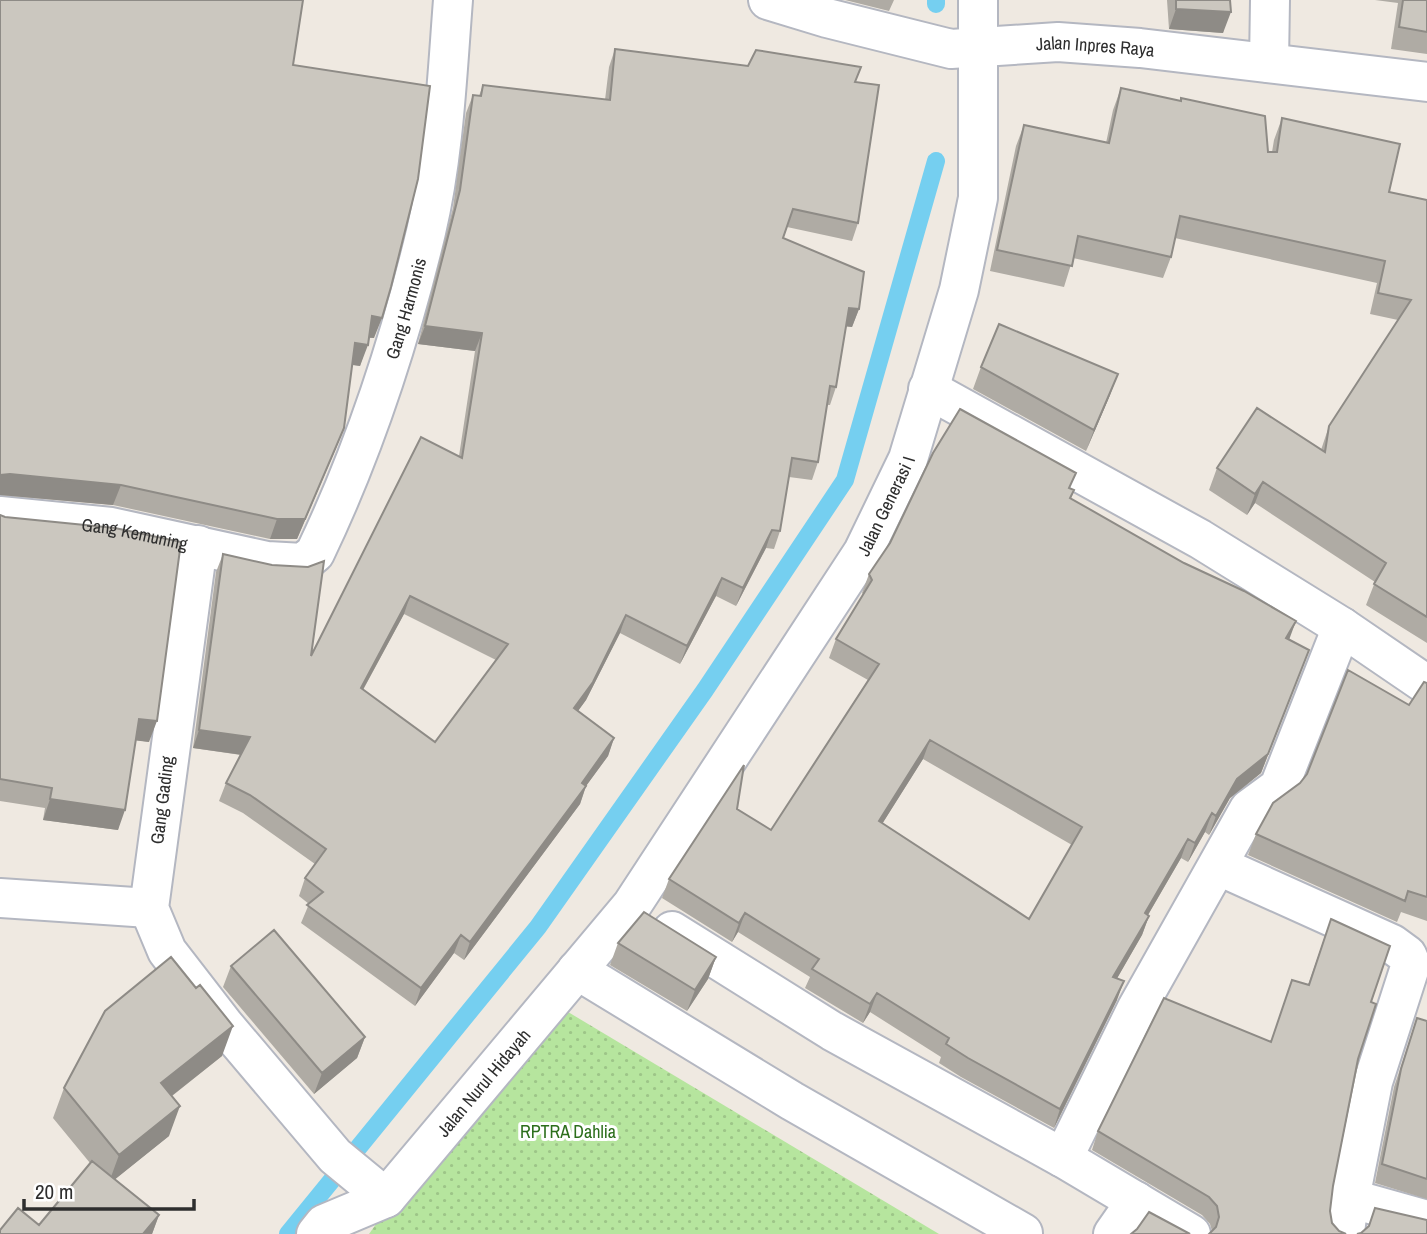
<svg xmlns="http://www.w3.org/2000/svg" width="1427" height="1234" viewBox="0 0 1427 1234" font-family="'Archivo Narrow',sans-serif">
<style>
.green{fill:url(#green-dots)}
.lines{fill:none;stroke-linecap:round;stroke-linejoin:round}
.stream{stroke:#75cff0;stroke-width:18}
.minor-casing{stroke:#b4b7c1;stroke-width:42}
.minor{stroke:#fff;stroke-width:38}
.wall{fill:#afaba4;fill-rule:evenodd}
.shaded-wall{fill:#8e8b86}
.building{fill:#cbc7bf;stroke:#8e8b86;stroke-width:2;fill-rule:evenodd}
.labels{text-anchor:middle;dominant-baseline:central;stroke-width:6;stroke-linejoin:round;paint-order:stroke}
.street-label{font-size:18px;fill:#2e2e2e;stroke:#fff}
.park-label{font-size:18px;fill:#2c6e1b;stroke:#fff}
</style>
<defs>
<pattern id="green-dots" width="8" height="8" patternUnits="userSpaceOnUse" patternTransform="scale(1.75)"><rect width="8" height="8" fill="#b6e59e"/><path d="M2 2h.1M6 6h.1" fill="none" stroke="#9dc588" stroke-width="1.8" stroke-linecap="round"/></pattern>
</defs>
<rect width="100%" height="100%" fill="#efe9e1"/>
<path class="green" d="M538,994L939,1234H369Z"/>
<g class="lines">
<path class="stream" d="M936,0V4
M288,1234L538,927L705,690L845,480L936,161"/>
<defs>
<g id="minor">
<path id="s1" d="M768,0L827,18L951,49L1058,42L1140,48L1427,82"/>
<path d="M1269,63L1270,0"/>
<path d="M928,389L1200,539L1342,627L1427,685"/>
<path id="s2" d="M0,516L111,527L267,561L303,563L315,553C363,453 400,340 426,232C444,156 447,77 453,0"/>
<path d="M198,545L149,908L167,951L225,1026L335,1156L386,1198"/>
<path d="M1219,866L1392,944L1407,955L1411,964L1373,1082L1348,1209"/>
<path d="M0,898L149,908"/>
<path d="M672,931L832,1031L1063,1158L1191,1234"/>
<path d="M577,970L792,1101L1023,1233"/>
<path d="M1063,1158L1137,1008L1249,809L1279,787L1342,627"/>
<path d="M1345,1232L1348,1209L1363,1202L1427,1220"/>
<path id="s3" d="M316,1234L324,1224L386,1198L632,905L863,552L908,459L959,290L978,198V0"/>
<path d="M1113,1234L1136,1201"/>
</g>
</defs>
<use href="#minor" class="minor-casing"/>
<use href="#minor" class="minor"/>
</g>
<path class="wall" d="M0,0L293,65L374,338H369L360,366L352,365L344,428L336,448L297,539H270L113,505L0,495Z
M845,0H894L889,11Z
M1167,0H1230L1223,33L1169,29Z
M1375,0H1427V54L1391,49L1398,3Z
M615,49L856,82L858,223L852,241L787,227L783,238L859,309L852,327L846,326L836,387L830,405H827L818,462L812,480L789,477L780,531L774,549L766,548L736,606L716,596L680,664L620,633L586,700L578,711L614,738L608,756L586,786L580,804L464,960L454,953L415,1006L301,923L309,904L299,896L305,878L315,864L243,813L219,801L226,783L241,755L193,748L216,572L223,554L311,656L459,456L475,351L418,344L453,208L466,113L473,95L479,96L483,85L605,100L609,67ZM404,614L496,660L435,742L363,690Z
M1121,88L1180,101L1181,98L1268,152H1272L1274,140L1282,118L1389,192L1427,200V643L1366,605L1375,582L1255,503L1247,515L1209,490L1217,468L1321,450L1329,426L1398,320L1370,314L1377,283L1175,238L1171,257L1163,278L1073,258L1064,287L990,271L1016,146L1024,125L1106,143L1113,110Z
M981,367L1110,395L1086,451L973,389Z
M1070,488L1074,490L1071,499L1289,639L1309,650L1261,773L1230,798L1209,835L1205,832L1188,862L1181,858L1148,915L1149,916L1142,935L1117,978V1000L1054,1128L961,1077L939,1063L941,1057L870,1012L863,1023L805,988L810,977L738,932L732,942L662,898L669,879L737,809L771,830L868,680L829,658L836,639L863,594L862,593L869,574ZM923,759L1072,845L1029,919L882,824Z
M0,515L149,742L136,740L118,830L43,820L45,808L0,801Z
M1427,683V921L1401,912L1397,922L1248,855L1256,834L1409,705Z
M1331,919L1371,1002L1333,1186L1212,1231L1210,1224L1202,1215L1092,1150L1098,1131L1270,1042L1308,985Z
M618,943L716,957L708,979L687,1011L610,965Z
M231,966L365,1037L357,1058L314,1094L223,987Z
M1417,1018L1427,1021V1199L1375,1183L1394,1087Z
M222,1056L172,1096L169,1136L115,1179L159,1215L152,1234L39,1225L90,1163L53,1118L64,1088Z"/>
<path class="shaded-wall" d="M1176,9L1231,12L1223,33L1169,29Z
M849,308L859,309L852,327L842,326Z
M372,316L382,318L374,338L364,337Z
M425,326L482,333L475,351L418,344Z
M355,343L368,345L360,366L348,364Z
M1118,374L1110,395L1086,451L1094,430Z
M344,428L336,448L297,539H270L277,519Z
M10,474L121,485L113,505L0,495V475Z
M1263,482L1255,503L1247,515L1255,494Z
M772,530L766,548L736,606L743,588Z
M722,578L716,596L680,664L687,646Z
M410,596L404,614L354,706L361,688Z
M626,615L620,633L586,700L567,726L574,708Z
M1296,621L1289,640L1286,638Z
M1309,650L1261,773L1230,798L1209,835L1216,816Z
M139,719L157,721L149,742L132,740Z
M199,730L250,737L243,755L193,748Z
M614,738L608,756L575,801L582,783Z
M930,740L923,759L872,840L879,821Z
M586,786L580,804L464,960L470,942Z
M50,799L125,810L118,830L43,820Z
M1212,813L1205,832L1188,862L1195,843Z
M1188,839L1181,858L1138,932L1145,913Z
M745,913L738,932L732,942L739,923Z
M1149,916L1142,935L1107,996L1113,977Z
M461,935L454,953L415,1006L421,988Z
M716,957L708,979L687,1011L695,990Z
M1124,981L1117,1000L1054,1128L1060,1109Z
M877,993L870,1012L863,1023L870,1004Z
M233,1026L222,1056L150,1113L161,1083Z
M365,1037L357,1058L314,1094L322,1073Z
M180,1106L169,1136L108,1185L119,1155Z
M159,1215L152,1234H143Z"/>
<path class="building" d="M0,0H303L293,65L430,86L418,179L391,287L382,318L372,316L368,345L355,343L344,428L305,519H277L121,485L10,474L0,475Z
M1176,0H1230L1231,12L1176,9Z
M1403,0H1427V32L1399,27Z
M615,49L748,66L756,50L861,67L855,82L879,85L858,223L793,209L783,238L864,272L859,309L849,308L836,387L830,386L818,462L792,458L780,531L772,530L743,588L722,578L687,646L626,615L593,682L574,708L614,738L582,783L586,786L470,942L461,935L421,988L307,905L323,892L305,878L326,849L250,795L226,783L250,737L199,730L223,554L272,565L308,567L324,561L311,656L421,437L462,458L482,333L425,326L460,190L473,95L481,96L483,85L610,100ZM410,596L508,644L435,742L361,688Z
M1121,88L1181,101V98L1265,116L1268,152H1277L1282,118L1400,144L1389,192L1427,200V617L1374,584L1386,563L1263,482L1255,494L1217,468L1257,408L1325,452L1329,426L1411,300L1378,293L1385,261L1180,216L1171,257L1078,236L1072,266L997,250L1024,125L1109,143Z
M999,324L1118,374L1094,430L981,367Z
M960,409L1076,473L1069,488L1074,490L1070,498L1184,563L1244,591L1296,621L1286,638L1309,650L1268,754L1237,779L1216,816L1212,813L1195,843L1188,839L1145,913L1149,916L1113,977L1124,981L1060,1109L968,1058L946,1044L949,1038L877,993L870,1004L812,969L819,959L745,913L739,923L669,879L744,765L737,809L771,830L879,664L836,639L872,580L869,574L890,543L933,453ZM930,740L1082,827L1029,919L879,821Z
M0,515L5,517L115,528L181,542L157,721L139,719L125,810L50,799L52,788L0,779Z
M1348,670L1409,705L1424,682L1427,683V897L1408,891L1405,901L1256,834L1273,803L1300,783L1307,774Z
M644,912L716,957L695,990L618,943Z
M1331,919L1390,946L1371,1002L1376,1004L1358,1059L1333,1186L1330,1211L1332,1223L1339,1231L1346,1234H1209L1216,1227L1219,1217L1217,1206L1209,1197L1098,1131L1164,998L1271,1042L1292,980L1309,985Z
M274,930L365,1037L322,1073L231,966Z
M171,957L196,988L200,985L233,1026L161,1083L180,1106L119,1155L64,1088L105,1011Z
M1417,1018L1427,1021V1179L1382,1164L1401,1069Z
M92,1161L159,1215L143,1234H0V1230L18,1208L39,1225Z
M1375,1208L1427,1220V1234H1357L1361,1233L1369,1226Z
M1149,1212L1190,1234H1131L1137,1229Z"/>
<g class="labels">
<g class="street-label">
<text stroke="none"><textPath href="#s1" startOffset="334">Jalan Inpres Raya</textPath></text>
<text stroke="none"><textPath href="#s2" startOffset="584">Gang Harmonis</textPath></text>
<text stroke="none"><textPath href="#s3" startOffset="936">Jalan Generasi I</textPath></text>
<text stroke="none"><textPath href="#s2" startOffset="136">Gang Kemuning</textPath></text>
<text transform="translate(162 800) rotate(-83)">Gang Gading</text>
<text stroke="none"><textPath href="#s3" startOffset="231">Jalan Nurul Hidayah</textPath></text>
</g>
<g class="park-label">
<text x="568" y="1131">RPTRA Dahlia</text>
</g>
</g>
<path d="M24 1199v10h170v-10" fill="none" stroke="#2e2e2e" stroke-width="3.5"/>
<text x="35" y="1199" font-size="21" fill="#2e2e2e" stroke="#ffffff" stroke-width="5" paint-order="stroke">20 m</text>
</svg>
